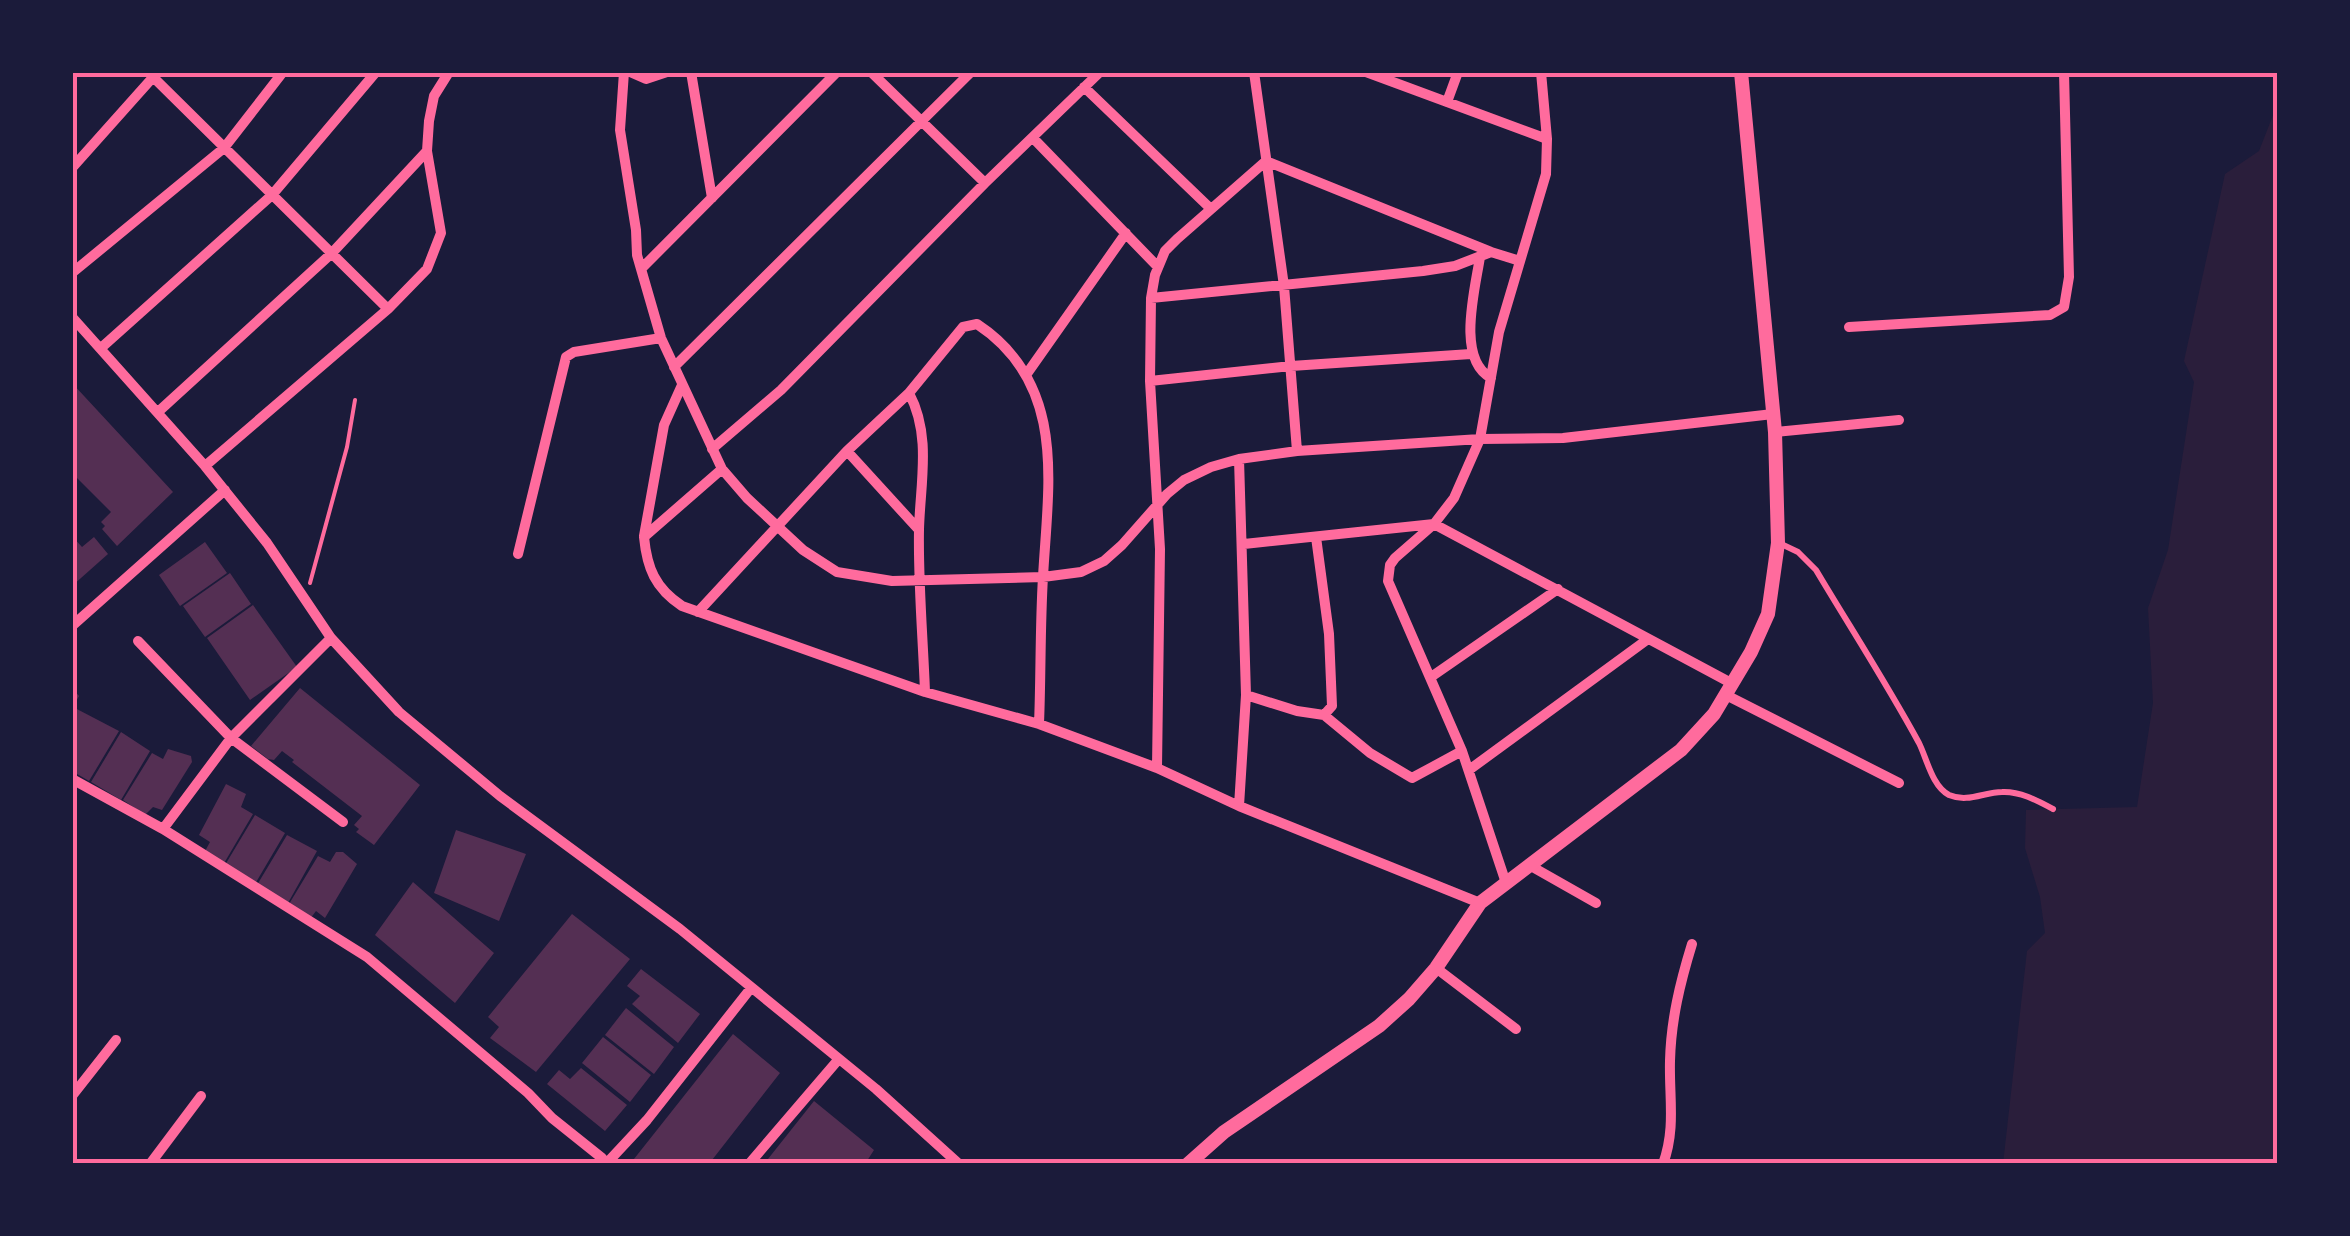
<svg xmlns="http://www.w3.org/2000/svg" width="2350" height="1236" viewBox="0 0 2350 1236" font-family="Arial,sans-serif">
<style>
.green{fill:#2a1e3b}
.building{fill:#542f53}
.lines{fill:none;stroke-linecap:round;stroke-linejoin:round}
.path{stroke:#ff6b9d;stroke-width:4}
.service{stroke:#ff6b9d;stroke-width:6}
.minor{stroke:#ff6b9d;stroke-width:10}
.tertiary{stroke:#ff6b9d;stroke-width:14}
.neatline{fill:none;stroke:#ff6b9d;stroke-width:4}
</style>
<rect width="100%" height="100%" fill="#1b1b3a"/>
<path class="green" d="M2277,105V1163L2003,1164L2027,951L2045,933L2040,897L2025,848L2026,810L2137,807L2153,703L2148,608L2168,550L2194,382L2184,361L2225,174L2259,151Z"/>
<path class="building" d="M72,383L173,492L117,546L102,529L105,526L101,522L111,512L72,473Z
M72,536L82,547L94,537L108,554L72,586Z
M205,542L227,573L180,606L159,575Z
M230,573L251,604L205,637L183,606Z
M253,605L297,667L250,700L207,638Z
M72,688L79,696L73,707L119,731L89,781L72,771Z
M300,688L420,785L374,845L356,832L359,829L354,825L362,816L292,762L294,760L282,751L274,760L268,759L251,746Z
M121,732L150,751L121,800L91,782Z
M168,749L191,756L192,762L162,810L153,807L145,815L123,800L152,753L163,759Z
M226,784L246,794L241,807L253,814L223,865L204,853L210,842L199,835Z
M255,815L285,833L255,884L225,865Z
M456,830L526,854L499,921L434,893Z
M287,835L317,851L288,903L257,885Z
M336,852H343L357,864L325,918L316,911L310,919L289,904L318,856L330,862Z
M413,882L494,953L455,1003L375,935Z
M572,914L630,959L536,1072L490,1038L499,1027L488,1017Z
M641,969L700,1014L678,1043L632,1004L640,996L627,986Z
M626,1008L674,1047L654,1074L605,1035Z
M733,1034L780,1073L712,1160L709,1164H630Z
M603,1037L651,1075L630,1102L582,1063Z
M581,1068L627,1105L605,1131L547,1084L559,1070L570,1079Z
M814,1101L874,1150L865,1164L848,1161L846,1164H764Z"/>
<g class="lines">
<path class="path" d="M310,583L347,447L355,400"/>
<path class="service" d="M1779,543L1798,552L1816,570C1850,627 1887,684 1919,743C1927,759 1932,786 1949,795C1968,803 1984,792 2002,792C2020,791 2038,801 2053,809"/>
<path class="minor" d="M624,72L620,130L636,230L637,255L661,338L722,469L747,498L803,550L837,572L892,581L1043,577L1081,572L1104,561L1122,545L1167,494L1184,480L1211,467L1239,459L1297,451L1480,439L1563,438L1773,414
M630,72L646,79L667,72
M691,72L712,198
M871,72L985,183
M1254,72L1284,286L1297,451
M1366,72L1547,139
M153,77L388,309
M1084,87L1211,209
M1447,102L1458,72
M1033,138L1158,267
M72,168L155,75
M1480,257C1475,290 1456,359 1491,378
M642,268L837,72
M72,273L224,148L283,72
M1151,298L1423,271L1455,266L1491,252
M72,317L205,466L267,543L331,638L399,712L500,796L680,929L876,1089L959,1164
M1849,327L2050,315L2064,307L2069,277L2064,72
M101,348L272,195L376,72
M674,367L971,72
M1026,375L1126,233
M1150,381L1291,366L1471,354
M909,393C932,436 920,484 919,530C918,583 923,638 925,692
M158,412L332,253L427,151
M1775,432L1899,420
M712,449L781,390L985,183L1100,72
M847,451L919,530
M1239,459L1246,695L1239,806
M205,466L388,309L427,269L441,233L427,151L429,121L434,96L449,72
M722,469L644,537C647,568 655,588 682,606L925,692L1039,724L1157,768L1239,806L1480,903
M644,536L664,425L682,385
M1244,544L1434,524L1733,684
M518,554L566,357L574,352L661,338
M698,612L847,451L909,393L963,327L977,324C1068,384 1048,485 1043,577C1040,626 1041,675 1039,724
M72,626L225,490
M138,641L231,738L343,822
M1431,677L1558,589
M1246,695L1297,711L1324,715L1332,706L1329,634L1316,537
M1726,695L1899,783
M1324,715L1370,753L1412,778L1462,751
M1157,768L1160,549L1150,381L1151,298L1155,275L1165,251L1177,239L1266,161L1491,252L1520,261
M1469,770L1648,639
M72,779L163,829L367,957L528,1093L552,1118L602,1158L600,1164
M163,829L231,738L331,638
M1529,865L1596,903
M1506,883L1462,751L1388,581L1390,565L1395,558L1434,524L1454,498L1480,439L1499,332L1546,174L1547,139L1541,72
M1436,968L1516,1029
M72,1096L116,1040
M150,1164L201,1096
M606,1164L647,1120L751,988
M749,1164L838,1060
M1663,1164C1676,1129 1669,1097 1670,1061C1671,1020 1680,983 1692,944"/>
<path class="tertiary" d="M1188,1164L1224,1132L1379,1026L1409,999L1436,968L1480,903L1681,750L1714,714L1751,652L1768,614L1778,543L1775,432L1741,72"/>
</g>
<rect width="2350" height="1236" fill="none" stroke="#1b1b3a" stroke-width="150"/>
<rect x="75" y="75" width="2200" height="1086" class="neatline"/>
</svg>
